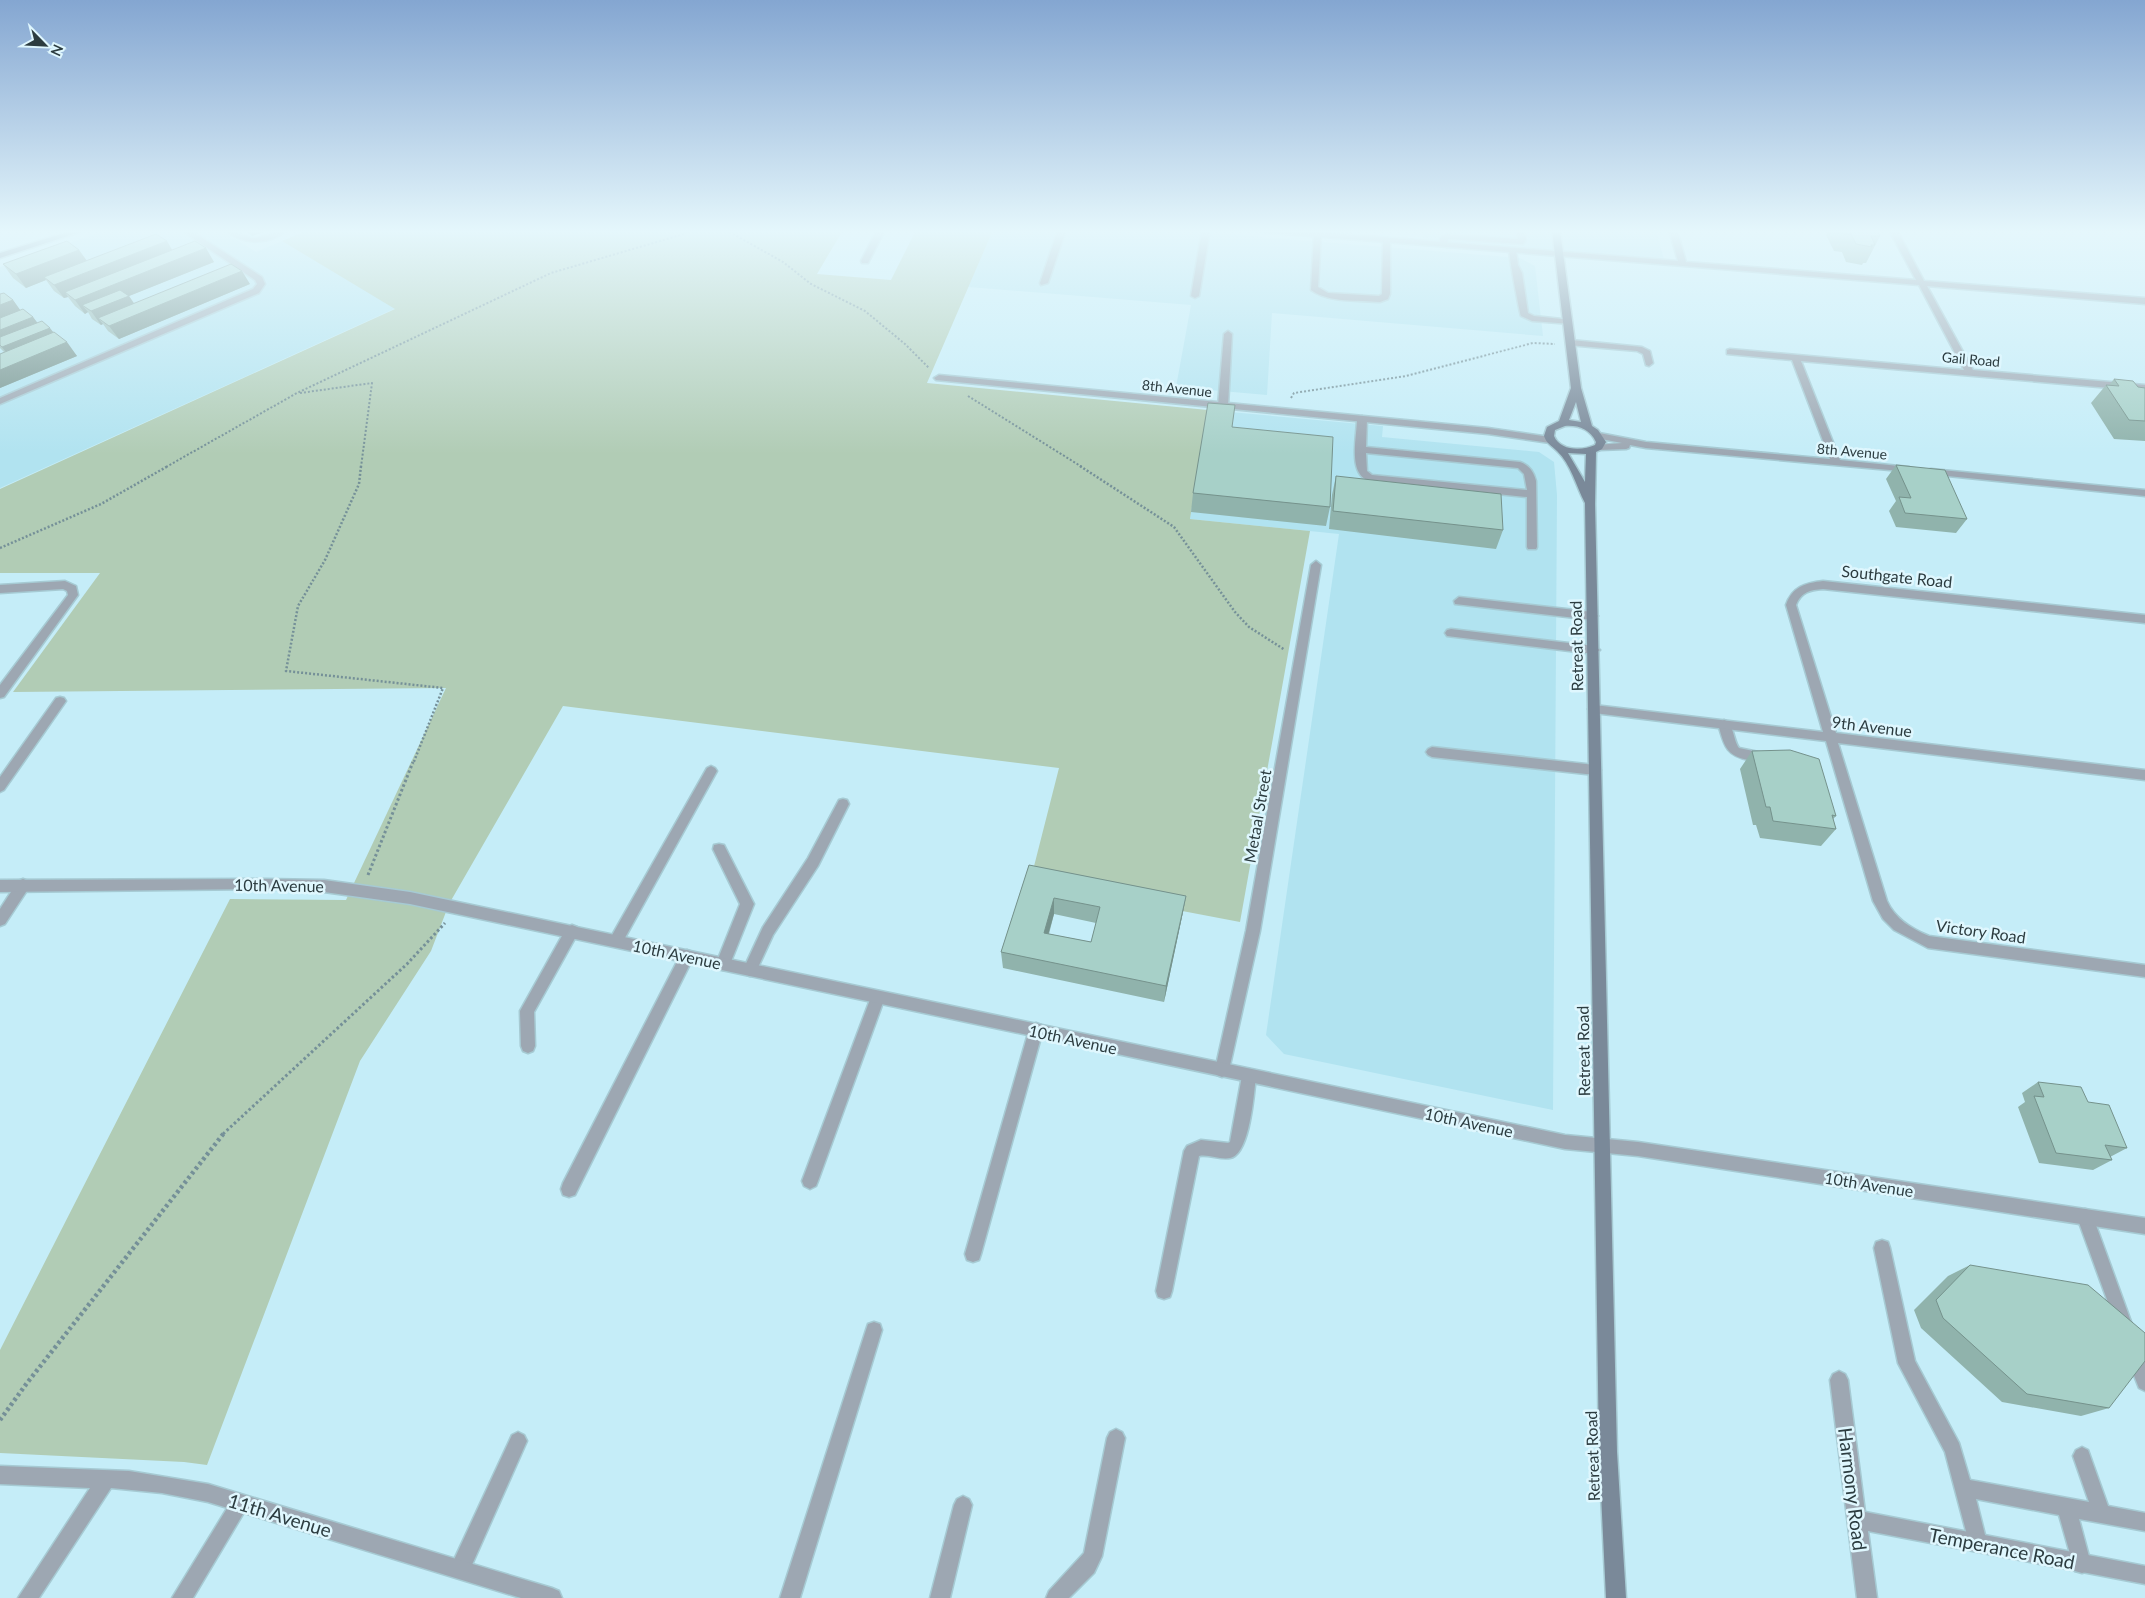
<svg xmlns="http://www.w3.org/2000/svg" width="2145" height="1598" viewBox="0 0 2145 1598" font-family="Lato,sans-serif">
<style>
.built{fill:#b1e3f0}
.green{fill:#b1ccb5}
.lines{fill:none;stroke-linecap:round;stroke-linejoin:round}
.service-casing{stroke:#a6cad3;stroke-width:3}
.minor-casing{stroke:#a6cad3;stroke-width:3}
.secondary-casing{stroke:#a6cad3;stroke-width:3}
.path-far3{stroke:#759098;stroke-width:2;stroke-dasharray:2 2;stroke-linecap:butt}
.path-far2{stroke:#759098;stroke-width:2.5;stroke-dasharray:2 2;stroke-linecap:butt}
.path-far1{stroke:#759098;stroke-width:3;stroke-dasharray:2.5 2.5;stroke-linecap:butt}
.path{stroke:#759098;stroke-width:4.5;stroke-dasharray:3 3;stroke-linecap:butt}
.service{fill:#9da7b2;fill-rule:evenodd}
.minor{fill:#9da7b2;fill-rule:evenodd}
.secondary{fill:#7a8999;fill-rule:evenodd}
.wall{fill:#90b3ac;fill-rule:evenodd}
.shaded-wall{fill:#75928c}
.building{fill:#a7d0c8;stroke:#75928c;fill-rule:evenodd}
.labels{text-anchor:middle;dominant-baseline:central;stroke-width:5;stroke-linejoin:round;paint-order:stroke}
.far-street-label{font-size:14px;fill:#2c3c40;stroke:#dff7fe}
.street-label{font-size:16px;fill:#2c3c40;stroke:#dff7fe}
.near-street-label{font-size:19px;fill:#2c3c40;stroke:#dff7fe}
</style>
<rect width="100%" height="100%" fill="#c5edf8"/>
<path class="built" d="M107,230H221L256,252L282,241L396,308L0,488V267Z
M993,230H1175L1520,258L1535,266L1543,336L1272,313L1267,395L1176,387L1191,305L968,287Z
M1423,230H1656L1665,263L1423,243Z
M1208,410L1383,426L1382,437L1539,452L1554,462L1557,495L1553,1110L1284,1054L1266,1035L1339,534L1190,519Z"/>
<path class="green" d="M308,230H843L817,274L891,280L916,230H993L927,383L1208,410L1190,519L1310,531L1240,922L1030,882L1059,768L563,706L449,904L431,951L360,1061L207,1465L184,1462L0,1453V1350L230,899L346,900L446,688L13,692L100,573H0V489L395,309L282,241Z"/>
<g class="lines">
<defs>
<path id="service" d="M181,230H190L262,277L265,284L259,293L0,404V398L253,289L257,284L255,280Z
M225,230C236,230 245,239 256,238C267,237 274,230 287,230C269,245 243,246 225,230Z
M877,230H885L868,263H862L861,261Z
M1058,230H1066L1048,283L1041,285L1040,283Z
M1202,230H1210L1199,296L1195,298L1191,296Z
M1516,230H1524L1526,240L1523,244L1448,239L1447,247L1440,245V238L1446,234L1518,239Z
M1314,233L1321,235L1318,287L1328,293L1379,296L1382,294L1383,240L1390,238V294L1388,299L1380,302C1358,300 1329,303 1311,290Z
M1509,248L1516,250L1518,265L1522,273L1528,313L1534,316L1571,320V324L1532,321L1521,316C1519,310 1508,252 1509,248Z
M1228,331L1232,334L1228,406L1223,409L1218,406L1224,334Z
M1571,340L1642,347L1650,351L1653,363L1649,366L1646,365L1643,354L1637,351L1568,345L1567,343Z
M1362,416L1367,419L1366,447L1520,462C1529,465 1534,472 1536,481L1537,547L1536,549H1528L1527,547V497L1370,481C1347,475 1357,437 1357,419ZM1366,453L1518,468L1524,474L1527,490L1372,475L1367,471Z
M1316,561L1321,565L1260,931L1229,1070L1227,1075L1222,1077L1217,1075L1215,1070L1246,931L1311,565Z
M65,581L76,586L78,595L4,697L0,698V685L68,595L67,591L63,589L0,593V585Z
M1459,597L1593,612L1598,616L1593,620L1455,604L1454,601Z
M1451,629L1594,646L1600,650L1594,654L1447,636L1445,633L1447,630Z
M60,697L64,698L66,701L64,704L4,790L0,792V777L56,698Z
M1724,720C1734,723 1733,740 1739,748L1768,754L1770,757L1768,760C1762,762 1755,761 1749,760C1725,756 1724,744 1718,724Z
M1432,747L1595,765L1599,767L1601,770L1599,773L1595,775L1432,757L1428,755L1426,752L1428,749Z
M711,766L715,768L717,771L621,945L616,947L611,945L609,941L611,937L707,768Z
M843,799L847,800L849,804L818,866L773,935L755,974L750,976L745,974L743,970L763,927L808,858L839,800Z
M719,844L724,845L754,904L730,964L728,968L723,970L718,968L716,964L740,904L713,849L714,845Z
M23,879L28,881L30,885L28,889L5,924L0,926V909L18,881Z
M572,925L577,927L579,931L534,1012L535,1046L533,1051L528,1053L523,1051L521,1046L520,1011L567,927Z
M687,950L692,952L694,956L575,1195L569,1197L563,1195L561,1189L563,1183L682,952Z
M878,991L883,993L885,997L818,1181L816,1186L810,1189L804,1186L802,1181L871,997L873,993Z
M1036,1023L1041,1025L1043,1030L981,1254L979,1260L973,1262L967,1260L965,1254L1029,1030L1031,1025Z
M1249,1069L1254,1071L1256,1076C1254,1093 1250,1155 1230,1158C1220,1160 1209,1154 1199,1156L1172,1291L1170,1297L1164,1299L1158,1297L1156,1291L1184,1151L1187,1146L1201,1140L1228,1143L1230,1142L1242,1076L1244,1071Z
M2085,1209L2091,1211L2093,1217L2133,1327L2131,1333L2125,1335L2119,1333L2117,1327L2077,1217L2079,1211Z
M1882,1240L1888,1242L1890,1248L1915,1361L1959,1443L1970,1480L2089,1502L2073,1456L2076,1450L2082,1447L2088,1450L2108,1506L2145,1513V1531L2079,1519L2091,1564L2089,1571L2082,1573L2075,1571L2059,1515L1976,1499L1987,1543L1985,1550L1978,1552L1971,1550L1945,1452L1898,1363L1874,1248L1876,1242Z
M874,1322L880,1324L882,1330L800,1598H780L866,1330L868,1324Z
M2134,1344L2140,1347L2145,1359V1391L2139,1388L2125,1353L2128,1347Z
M1116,1429L1122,1432L1125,1438L1102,1556L1094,1573L1069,1598H1046L1049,1591L1084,1553L1107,1438L1110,1432Z
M518,1432L524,1435L527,1441L467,1576L460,1578L453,1576L451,1569L453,1562L512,1435Z
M240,1494L246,1497L249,1503L246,1509L193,1598H172L234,1497Z
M963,1496L969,1499L972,1505L950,1598H930L954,1505L957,1499Z"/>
<path id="minor" d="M1257,230H1292L1678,261L1669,230H1677L1686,262L1916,280L1889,230H1897L1924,281L2145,298V304L1927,286L1973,370L2145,385V391L1801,361L1840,460L1909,467L1914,470L1912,472L1646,448L1630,445L1629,448L1626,449L1599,450L1594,447L1596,445L1622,443L1596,438V434L1599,433L1646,442L1830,459L1792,360L1727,354V350L1730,349L1964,370L1919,285L1261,232Z
M939,375L1488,428L1550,437L1555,440L1550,443L1488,434L936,380L934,378Z
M1931,469L2145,490V496L1928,474V470Z
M1823,581L2145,615V623L1823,589C1810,590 1801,592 1796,605L1836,733L2145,770V780L1838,743L1887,901C1895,919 1912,929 1929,936L2145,965V977L1928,948L1894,930L1883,919L1873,901L1826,741L1594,713L1588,709L1594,705L1823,732L1786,605C1792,587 1805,583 1823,581Z
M263,879L324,880L410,892L1565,1135L1638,1142L2145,1218V1234L1638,1156L1565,1149L410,904L324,892L263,889L0,892V880Z
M1839,1371L1845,1374L1848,1380L1865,1512L2145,1566V1584L1868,1531L1877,1598H1857L1830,1380L1833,1374Z
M0,1466L129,1471L208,1484L552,1588L559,1591L562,1598H521L208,1502L162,1493L111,1488L39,1598H18L90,1488L0,1484Z"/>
<path id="secondary" d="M74,230H86L0,258V253Z
M1552,230H1560L1581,388L1592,426L1598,430L1606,442L1602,449L1596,452L1595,504L1617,1452L1626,1598H1606L1599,1452L1585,503C1576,486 1571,464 1557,451C1551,445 1547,444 1544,436L1547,427L1559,421L1571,388ZM1576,402L1581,422L1569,420ZM1565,426C1578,425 1590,429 1596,442L1595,445C1582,451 1560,451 1554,436L1555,430ZM1568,453L1586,454L1585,482Z"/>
</defs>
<use href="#service" class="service-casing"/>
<use href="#minor" class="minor-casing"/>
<use href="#secondary" class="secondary-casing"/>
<path class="path-far3" d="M726,230L783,262L811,284L865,311L905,344L929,368
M300,393L372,383L361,467
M968,396L1082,467
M1291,398L1294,393L1406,376L1533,343L1555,344
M166,467L297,393L551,273L684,234L689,230"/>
<path class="path-far2" d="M361,466L359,484L325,560L298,606L286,671L443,688L413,764
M1080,466L1174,527L1235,612L1249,627L1285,650
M0,548L101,504L168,466"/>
<path class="path-far1" d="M368,875L413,762
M223,1134L407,964L445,923"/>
<path class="path" d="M0,1420L27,1383L224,1133"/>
<use href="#service" class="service"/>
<use href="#minor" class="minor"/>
<use href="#secondary" class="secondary"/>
</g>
<path class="wall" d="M243,230H268L252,236Z
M1829,230H1877L1880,236L1866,263H1863L1862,265L1846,262L1842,252L1834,251L1826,235Z
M79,250L87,261L172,250L214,262L129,296L134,303L250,284L119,339L108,331L103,324L101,325L92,319L88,312L85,314L75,306L68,297L64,298L54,291L46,280L26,288L13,278L3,264Z
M0,294L13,300L20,310L33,317L37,323L53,332L77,356L0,388V354L4,352L0,348Z
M2114,379L2138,387L2145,388V441L2114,439L2091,403L2106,385H2109Z
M1233,427L1330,507L1326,526L1191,512L1193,493Z
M1896,465L1967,519L1956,533L1896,527L1889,511L1896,501L1886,479Z
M1336,476L1503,530L1496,549L1329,529L1332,495Z
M1752,751L1836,816L1833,819L1836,829L1821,846L1760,838L1756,825H1753L1740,769Z
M1029,865L1186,896L1183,912L1164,1002L1003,968L1001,952ZM1054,914L1096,923L1091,942L1049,934Z
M2038,1082L2088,1102L2127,1148L2110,1157L2112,1160L2093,1170L2039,1163L2018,1107L2025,1102L2022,1093Z
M1970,1265L2109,1408L2081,1416L2002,1402L1921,1328L1914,1310L1948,1276Z"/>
<path class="shaded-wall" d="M249,230H268L252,236Z
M167,241L175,255L65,292L68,297L64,298L54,285Z
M206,248L214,262L129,296L138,310L98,318L103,324L101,325L91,311L82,305L88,312L85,314L75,300Z
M79,250L89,264L44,277L46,280L26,288L16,274Z
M242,271L250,284L119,339L109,326Z
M13,300L23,314L0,323V305Z
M33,317L43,330L50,328L60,341L13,360L0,345V330Z
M67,342L77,356L0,388V370Z
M1186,896L1183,912L1164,1002L1166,986Z
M1054,898V914L1044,949V933Z"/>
<path class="building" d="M1841,230H1877L1880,236H1871L1875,245H1871L1872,247L1856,244L1851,234H1843Z
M156,234L167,241L54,285L44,277Z
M67,241L79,250L16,274L3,264Z
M195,241L206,248L75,300L65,292Z
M231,264L242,271L109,326L98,318Z
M120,290L129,296L91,311L82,305Z
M4,293L13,300L0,305V294Z
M23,309L33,317L0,330V318Z
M42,321L50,328L2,347L0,345V337Z
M54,332L67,342L0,370V354Z
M2114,379L2133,381L2138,387L2145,388V421L2129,420L2106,385L2119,386Z
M1208,403L1235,405L1232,427L1333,437L1330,507L1193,493Z
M1896,465L1945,470L1967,519L1905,513L1899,497L1911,498Z
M1336,476L1501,494L1503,530L1333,511Z
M1790,750L1819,759L1836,816L1832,815L1836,829L1773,821L1770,807H1766L1752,751Z
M1029,865L1186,896L1166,986L1001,952ZM1054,898L1100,907L1091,942L1044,933Z
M2038,1082L2081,1087L2088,1102L2109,1105L2127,1148L2105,1145L2112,1160L2056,1153L2034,1096L2044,1097Z
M1970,1265L2088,1285L2145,1333V1361L2109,1408L2027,1394L1943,1318L1936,1300Z"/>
<linearGradient id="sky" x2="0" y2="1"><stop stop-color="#84a6d1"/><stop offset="0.51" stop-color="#e5f7fc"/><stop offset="1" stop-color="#e5f7fc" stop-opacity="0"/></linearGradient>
<rect width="2145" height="454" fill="url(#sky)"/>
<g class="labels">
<g class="far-street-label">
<text transform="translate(1971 359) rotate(5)">Gail Road</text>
<text transform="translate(1177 388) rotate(6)">8th Avenue</text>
<text transform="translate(1852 451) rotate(5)">8th Avenue</text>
</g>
<g class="street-label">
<text transform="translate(1897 576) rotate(6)">Southgate Road</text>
<text transform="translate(1576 646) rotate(-91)">Retreat Road</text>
<text transform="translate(1872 726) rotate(7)">9th Avenue</text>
<text transform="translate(1257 816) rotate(-80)">Metaal Street</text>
<text transform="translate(279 885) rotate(1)">10th Avenue</text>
<text transform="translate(1981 931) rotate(8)">Victory Road</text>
<text transform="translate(677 954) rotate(12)">10th Avenue</text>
<text transform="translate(1073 1039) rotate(12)">10th Avenue</text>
<text transform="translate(1583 1051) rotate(-91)">Retreat Road</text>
<text transform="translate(1469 1122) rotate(12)">10th Avenue</text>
<text transform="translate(1869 1184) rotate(9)">10th Avenue</text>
<text transform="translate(1592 1456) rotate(-92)">Retreat Road</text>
</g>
<g class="near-street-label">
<text transform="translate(1853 1489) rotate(83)">Harmony Road</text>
<text transform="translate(280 1515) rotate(17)">11th Avenue</text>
<text transform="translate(2002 1548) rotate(11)">Temperance Road</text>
</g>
</g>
<g transform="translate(45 45) rotate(114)" stroke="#dff7fe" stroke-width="4" paint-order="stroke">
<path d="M0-4L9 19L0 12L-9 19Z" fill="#2c3c40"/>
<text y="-8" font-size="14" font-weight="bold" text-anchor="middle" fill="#2c3c40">N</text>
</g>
</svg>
